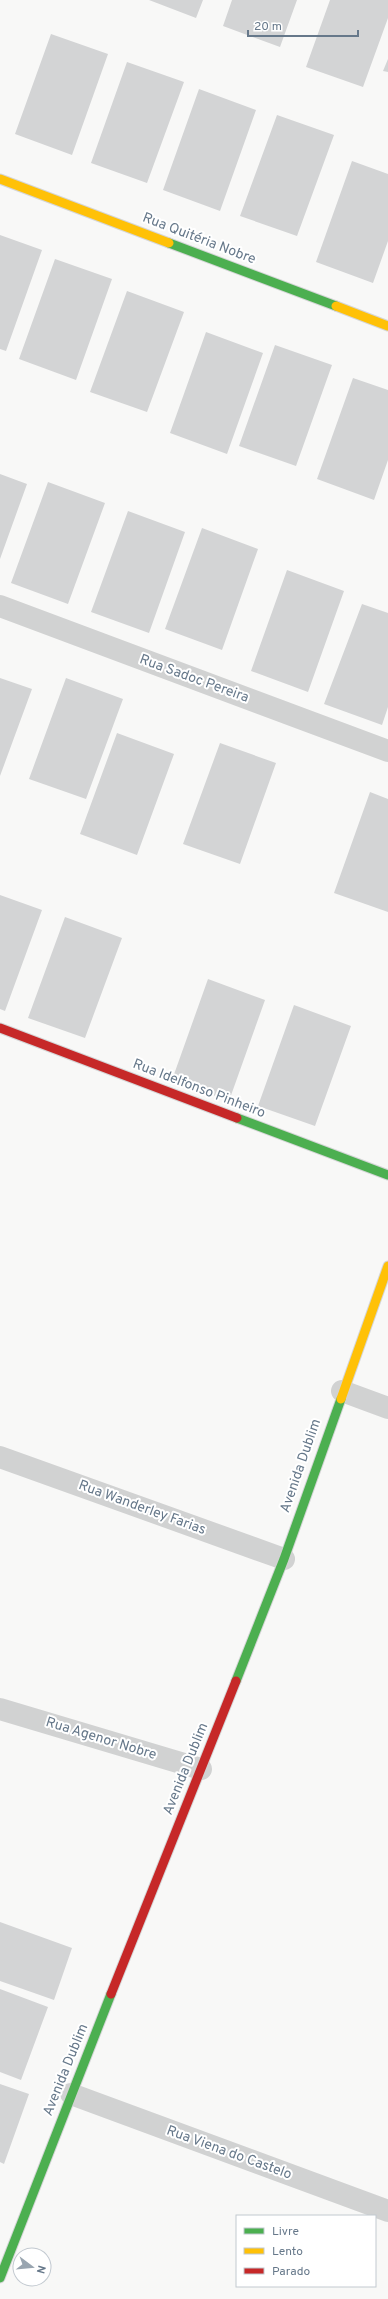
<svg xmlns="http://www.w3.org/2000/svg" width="388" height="2299" viewBox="0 0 388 2299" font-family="Overpass,sans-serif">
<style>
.building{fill:#d3d4d5}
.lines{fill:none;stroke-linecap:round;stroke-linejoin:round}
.fast-casing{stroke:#d5d6d7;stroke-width:11}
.slow-casing{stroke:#d5d6d7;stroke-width:11}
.jam-casing{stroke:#d5d6d7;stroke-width:11}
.street{stroke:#d1d2d2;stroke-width:22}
.fast{stroke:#4caf50;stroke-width:9}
.slow{stroke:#ffc107;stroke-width:9}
.jam{stroke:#c62828;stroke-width:9}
.labels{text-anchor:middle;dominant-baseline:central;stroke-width:4;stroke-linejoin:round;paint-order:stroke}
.street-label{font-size:14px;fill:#66788a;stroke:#fff}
</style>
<rect width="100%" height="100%" fill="#f8f8f7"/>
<path class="building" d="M149,0H203L196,18Z
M232,0H297L280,47L223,26Z
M330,0H388V18L363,87L306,67Z
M51,34L108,54L72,155L15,134Z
M388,59V72L383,71Z
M127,62L184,82L147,183L91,163Z
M199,89L256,110L220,211L163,190Z
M277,115L334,135L297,236L240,216Z
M352,161L388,174V241L373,283L316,262Z
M0,235L42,250L6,351L0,349Z
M55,259L112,279L76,380L19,359Z
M127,291L184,312L147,412L90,392Z
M206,332L263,353L227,454L170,433Z
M275,345L332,365L296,466L239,446Z
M353,378L388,390V460L374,500L317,479Z
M0,474L27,484L0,559Z
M48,482L105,503L68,604L11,583Z
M128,511L185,532L149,633L91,612Z
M202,528L258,549L222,650L165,629Z
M287,570L344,591L308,692L251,671Z
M362,604L388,613V707L382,725L324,704Z
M0,678L32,689L0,776Z
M66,678L123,699L86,799L29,779Z
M117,733L174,754L137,855L80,834Z
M220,743L276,763L240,864L183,844Z
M370,792L388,799V912L334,893Z
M0,895L42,910L5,1011L0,1009Z
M65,917L122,938L85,1038L28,1018Z
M208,979L265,1000L229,1101L172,1080Z
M294,1005L351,1026L315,1126L258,1106Z
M0,1922L72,1948L54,2000L0,1981Z
M0,1989L48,2007L21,2080L0,2072Z
M0,2084L29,2094L4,2164L0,2162Z"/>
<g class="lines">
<defs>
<path id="fast" d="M169,243L336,306
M237,1118L388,1175
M236,1681L284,1559L341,1399
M0,2278L111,1994"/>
<path id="slow" d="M0,179L169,243
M336,306L388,326
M341,1399L388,1266"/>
<path id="jam" d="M0,1028L237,1118
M111,1994L236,1681"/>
</defs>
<use href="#fast" class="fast-casing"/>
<use href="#slow" class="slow-casing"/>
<use href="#jam" class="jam-casing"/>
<path class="street" d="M0,606L388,751
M342,1391L388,1408
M0,1457L284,1559
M0,1709L201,1769
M71,2094L388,2211"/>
<use href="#fast" class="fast"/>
<use href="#slow" class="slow"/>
<use href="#jam" class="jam"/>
</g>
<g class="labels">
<g class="street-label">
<text transform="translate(199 239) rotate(21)">Rua Quitéria Nobre</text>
<text transform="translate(194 679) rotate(20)">Rua Sadoc Pereira</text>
<text transform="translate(199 1089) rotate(21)">Rua Idelfonso Pinheiro</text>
<text transform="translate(301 1466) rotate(-71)">Avenida Dublim</text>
<text transform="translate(142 1508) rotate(20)">Rua Wanderley Farias</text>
<text transform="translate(101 1739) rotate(17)">Rua Agenor Nobre</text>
<text transform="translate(186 1769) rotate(-68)">Avenida Dublim</text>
<text transform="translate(66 2070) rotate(-68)">Avenida Dublim</text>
<text transform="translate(229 2153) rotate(20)">Rua Viena do Castelo</text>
</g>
</g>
<rect x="236" y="2215" width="140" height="72" fill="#ffffff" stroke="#c2c9d0"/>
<rect x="244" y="2228" width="20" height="6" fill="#4caf50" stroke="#c2c9d0"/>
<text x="272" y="2235" font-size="12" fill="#66788a">Livre</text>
<rect x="244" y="2248" width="20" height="6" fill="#ffc107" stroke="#c2c9d0"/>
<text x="272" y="2255" font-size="12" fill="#66788a">Lento</text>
<rect x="244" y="2268" width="20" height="6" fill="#c62828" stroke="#c2c9d0"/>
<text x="272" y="2275" font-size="12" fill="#66788a">Parado</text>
<g transform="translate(32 2267) rotate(106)"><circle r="19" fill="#ffffff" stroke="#c2c9d0"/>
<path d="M0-3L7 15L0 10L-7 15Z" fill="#99a5b0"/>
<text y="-6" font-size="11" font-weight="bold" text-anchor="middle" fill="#66788a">N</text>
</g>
<path d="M248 30v6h110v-6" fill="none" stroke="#66788a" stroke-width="2"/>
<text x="254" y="30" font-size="12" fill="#66788a" stroke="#ffffff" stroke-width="3" paint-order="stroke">20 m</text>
</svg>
